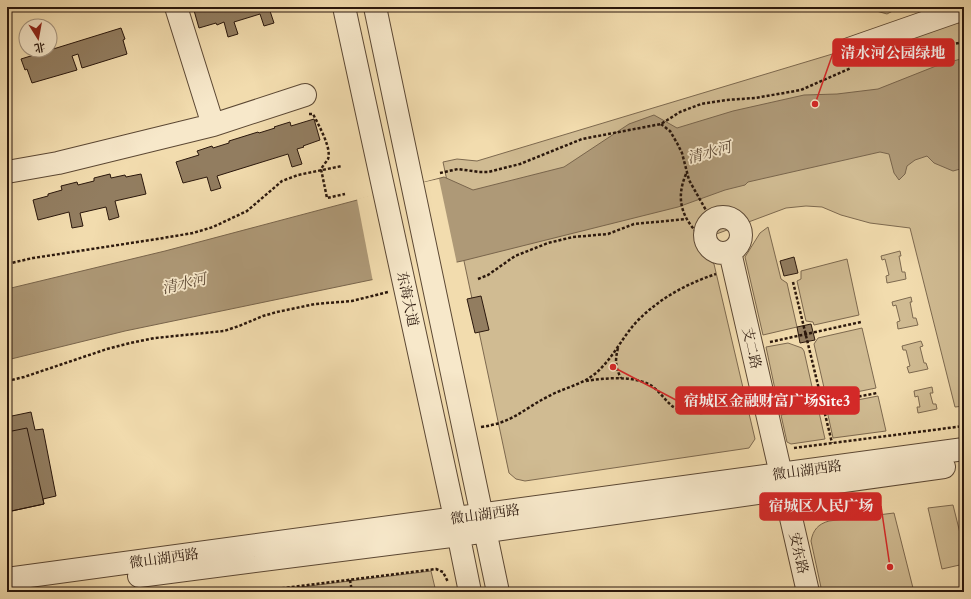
<svg xmlns="http://www.w3.org/2000/svg" width="971" height="599" viewBox="0 0 971 599" font-family="'EB Garamond','Noto Serif SC',serif">
<style>
.green{fill:#d0bb92;stroke:#7d694f}
.water{fill:#ae9977;stroke:#79654c}
.pier{fill:#f2dcae}
.building{fill:#927d60;stroke:#2a170c}
.lines{fill:none;stroke-linecap:round;stroke-linejoin:round}
.minor-casing{stroke:#5c4834;stroke-width:24}
.path{stroke:#2a170c;stroke-width:2.5;stroke-dasharray:3 2;stroke-linecap:butt}
.minor{stroke:#f7e8ca;stroke-width:22}
.labels{text-anchor:middle;dominant-baseline:central;stroke-width:3.5;stroke-linejoin:round;paint-order:stroke}
.street-label{font-size:14px;fill:#2a170c;stroke:#f7e8ca}
.water-label{font-size:15px;font-style:italic;fill:#5f4b37;stroke:#f7e8ca}
.leader{fill:none;stroke:#d62828;stroke-width:1.5}
.callout-dot{fill:#d62828;stroke:#f7e8ca;stroke-width:1.5}
.callout{fill:#d62828;stroke:#d62828;stroke-width:1.5}
.callout-label{font-size:15px;text-anchor:middle;font-weight:bold;fill:#fff}
</style>
<rect width="100%" height="100%" fill="#f2dcae"/>
<filter id="stains"><feTurbulence type="fractalNoise" baseFrequency=".005" numOctaves="4"/><feColorMatrix values="0 0 0 0 .2 0 0 0 0 .09 0 0 0 0 .02 0 0 0 .5 -.17"/></filter>
<radialGradient id="worn" r=".72"><stop offset=".6" stop-color="#630" stop-opacity="0"/><stop offset="1" stop-color="#630" stop-opacity=".3"/></radialGradient>
<path class="green" d="M870,7H900L887,14L873,10Z
M964,18V406L955,407L910,228L870,223L841,215L822,207L806,206L786,208L695,242L698,250L714,264L755,439L749,448L525,481L516,479L509,473L443,162L457,159L477,161L849,49Z
M768,227L781,279L787,283L797,327L763,335L745,257L760,233Z
M900,251L901,256H899L902,272H905L906,279L887,283L886,276L889,275L885,259L882,260L881,256Z
M847,259L859,315L814,325L813,322L806,321L797,281L801,279V271Z
M911,297L912,302H910L913,318H916L918,325L898,329L897,322L900,321L896,305L893,306L892,302Z
M862,328L876,388L837,396L830,395L825,392L814,344L818,338Z
M921,341L923,346L920,347L924,363H926L928,369L909,373L907,367L910,366L906,350H903L902,346Z
M788,343L802,348L804,351L815,400L779,408L766,347Z
M932,387L933,393H930L933,404H936L937,409L918,413L917,407H920L918,396L915,397L914,391Z
M878,396L886,431L833,438L826,406Z
M814,408L819,412L825,439L791,444L787,442L781,415Z
M953,505L964,549V564L942,569L928,508Z
M894,513L914,592H822L811,541C813,530 818,524 829,521Z
M431,571L436,592H261Z"/>
<path class="water" d="M964,58V168L953,171L934,163L927,156L915,160L907,166L905,174L899,180L894,173L889,154L880,152L748,182L745,185L725,190L678,207L462,261L125,331L7,360V289L165,251L444,177L473,190L564,167L629,124L654,115L677,128L733,111L804,95L837,94L878,89L936,66Z"/>
<path class="pier" d="M439,179L457,264L373,282L357,199L402,187Z"/>
<path class="building" d="M193,7H273L269,8L274,23L264,26L260,14L234,22L238,34L228,37L224,22L217,25L216,23L199,28Z
M121,28L125,39L123,40L127,54L82,68L78,54L72,56L77,70L32,83L27,69L25,70L21,59Z
M314,119L320,140L303,146L304,147L297,149L302,164L292,167L288,154L217,176L221,188L211,191L207,177L183,183L176,162L199,155L197,151L212,146L213,148L229,143V141L258,132L259,133L275,128L274,127L290,122L291,126Z
M110,174L111,178L125,175L126,177L141,174L146,194L115,201L119,217L109,220L106,207L80,213L83,226L72,228L69,212L38,220L33,200L48,196V194L62,190L61,186L77,182L78,185L94,181V178Z
M794,257L798,273L784,276L780,261Z
M481,296L489,330L475,333L467,299Z
M811,324L815,340L800,343L797,327Z
M31,412L35,430L43,429L56,496L43,499L44,504L7,512V417Z
M27,428L44,504L7,512V432Z"/>
<g class="lines">
<defs>
<path id="minor" d="M344,7L455,518L470,592
M375,7L498,592
M849,49L955,12L964,10
M213,125L305,95
M7,172L58,163L213,125L176,7
M705 235a18 18 0 1 1 36 0a18 18 0 1 1-36 0Z
M730,252L808,592
M139,576L459,535L944,467
M7,579L964,449"/>
</defs>
<use href="#minor" class="minor-casing"/>
<path class="path" d="M892,55L964,42
M309,114H313C318,124 332,148 328,159C326,162 323,166 321,169L327,198L345,194
M661,124L670,131L677,143L682,153L689,180L712,221
M440,173L458,169L479,172H488L520,164L582,139L661,124L680,112L701,104L726,100L755,98L801,90L851,68
M686,174C674,202 684,222 705,240
M7,230L9,248L7,264L33,258L151,240L193,233L213,227L247,211L282,181L298,175L342,166
M478,279L488,275L515,256L548,243L573,237L608,234L634,224L687,219
M793,282L832,443
M770,342L861,322
M618,348C615,360 615,367 621,378
M7,381L24,377L107,349L130,343L155,338L224,331L239,326L263,316L277,312L315,304L352,301L388,292
M586,381C605,378 634,375 652,386C660,392 665,400 672,406C676,409 683,411 689,412C714,416 725,406 743,391
M785,411L877,393
M481,427C512,423 522,410 547,397C563,388 582,385 596,373C611,360 620,342 632,327C653,302 685,284 716,274
M794,448L964,426
M350,580L352,592
M252,592L436,569L443,572L448,582"/>
<use href="#minor" class="minor"/>
</g>
<g class="labels">
<g class="street-label">
<text transform="translate(408 299) rotate(78)">东海大道</text>
<text transform="translate(752 348) rotate(77)">支二路</text>
<text transform="translate(807 470) rotate(-8)">微山湖西路</text>
<text transform="translate(485 514) rotate(-8)">微山湖西路</text>
<text transform="translate(799 553) rotate(77)">安东路</text>
<text transform="translate(164 558) rotate(-8)">微山湖西路</text>
</g>
<g class="water-label">
<text transform="translate(709 152) rotate(-15)">清水河</text>
<text transform="translate(184 283) rotate(-13)">清水河</text>
</g>
</g>
<path class="leader" d="M815 104L833 53M613 367L676 400M890 567L881 506"/>
<g class="callout-dot">
<circle cx="815" cy="104" r="4"/>
<circle cx="613" cy="367" r="4"/>
<circle cx="890" cy="567" r="4"/>
</g>
<g class="callout">
<rect x="833" y="39" width="121" height="27" rx="4"/>
<rect x="676" y="387" width="183" height="27" rx="4"/>
<rect x="760" y="493" width="121" height="27" rx="4"/>
</g>
<g class="callout-label">
<text x="893" y="58">清水河公园绿地</text>
<text x="767" y="406">宿城区金融财富广场Site3</text>
<text x="821" y="511">宿城区人民广场</text>
</g>
<rect width="971" height="599" fill="none" stroke="#f2dcae" stroke-width="24"/>
<rect x="8" y="8" width="955" height="583" fill="none" stroke="#2a170c" stroke-width="2"/>
<rect x="12" y="12" width="947" height="575" fill="none" stroke="#2a170c"/>
<g transform="translate(38 38) rotate(169)"><circle r="19" fill="#f7e8ca" stroke="#a5947e"/>
<path d="M0-3L7 15L0 10L-7 15Z" fill="#8f2418"/>
<text y="-6" font-size="11" font-weight="bold" text-anchor="middle" fill="#2a170c">北</text>
</g>
<rect width="100%" height="100%" filter="url(#stains)"/>
<rect width="100%" height="100%" fill="url(#worn)"/>
</svg>
